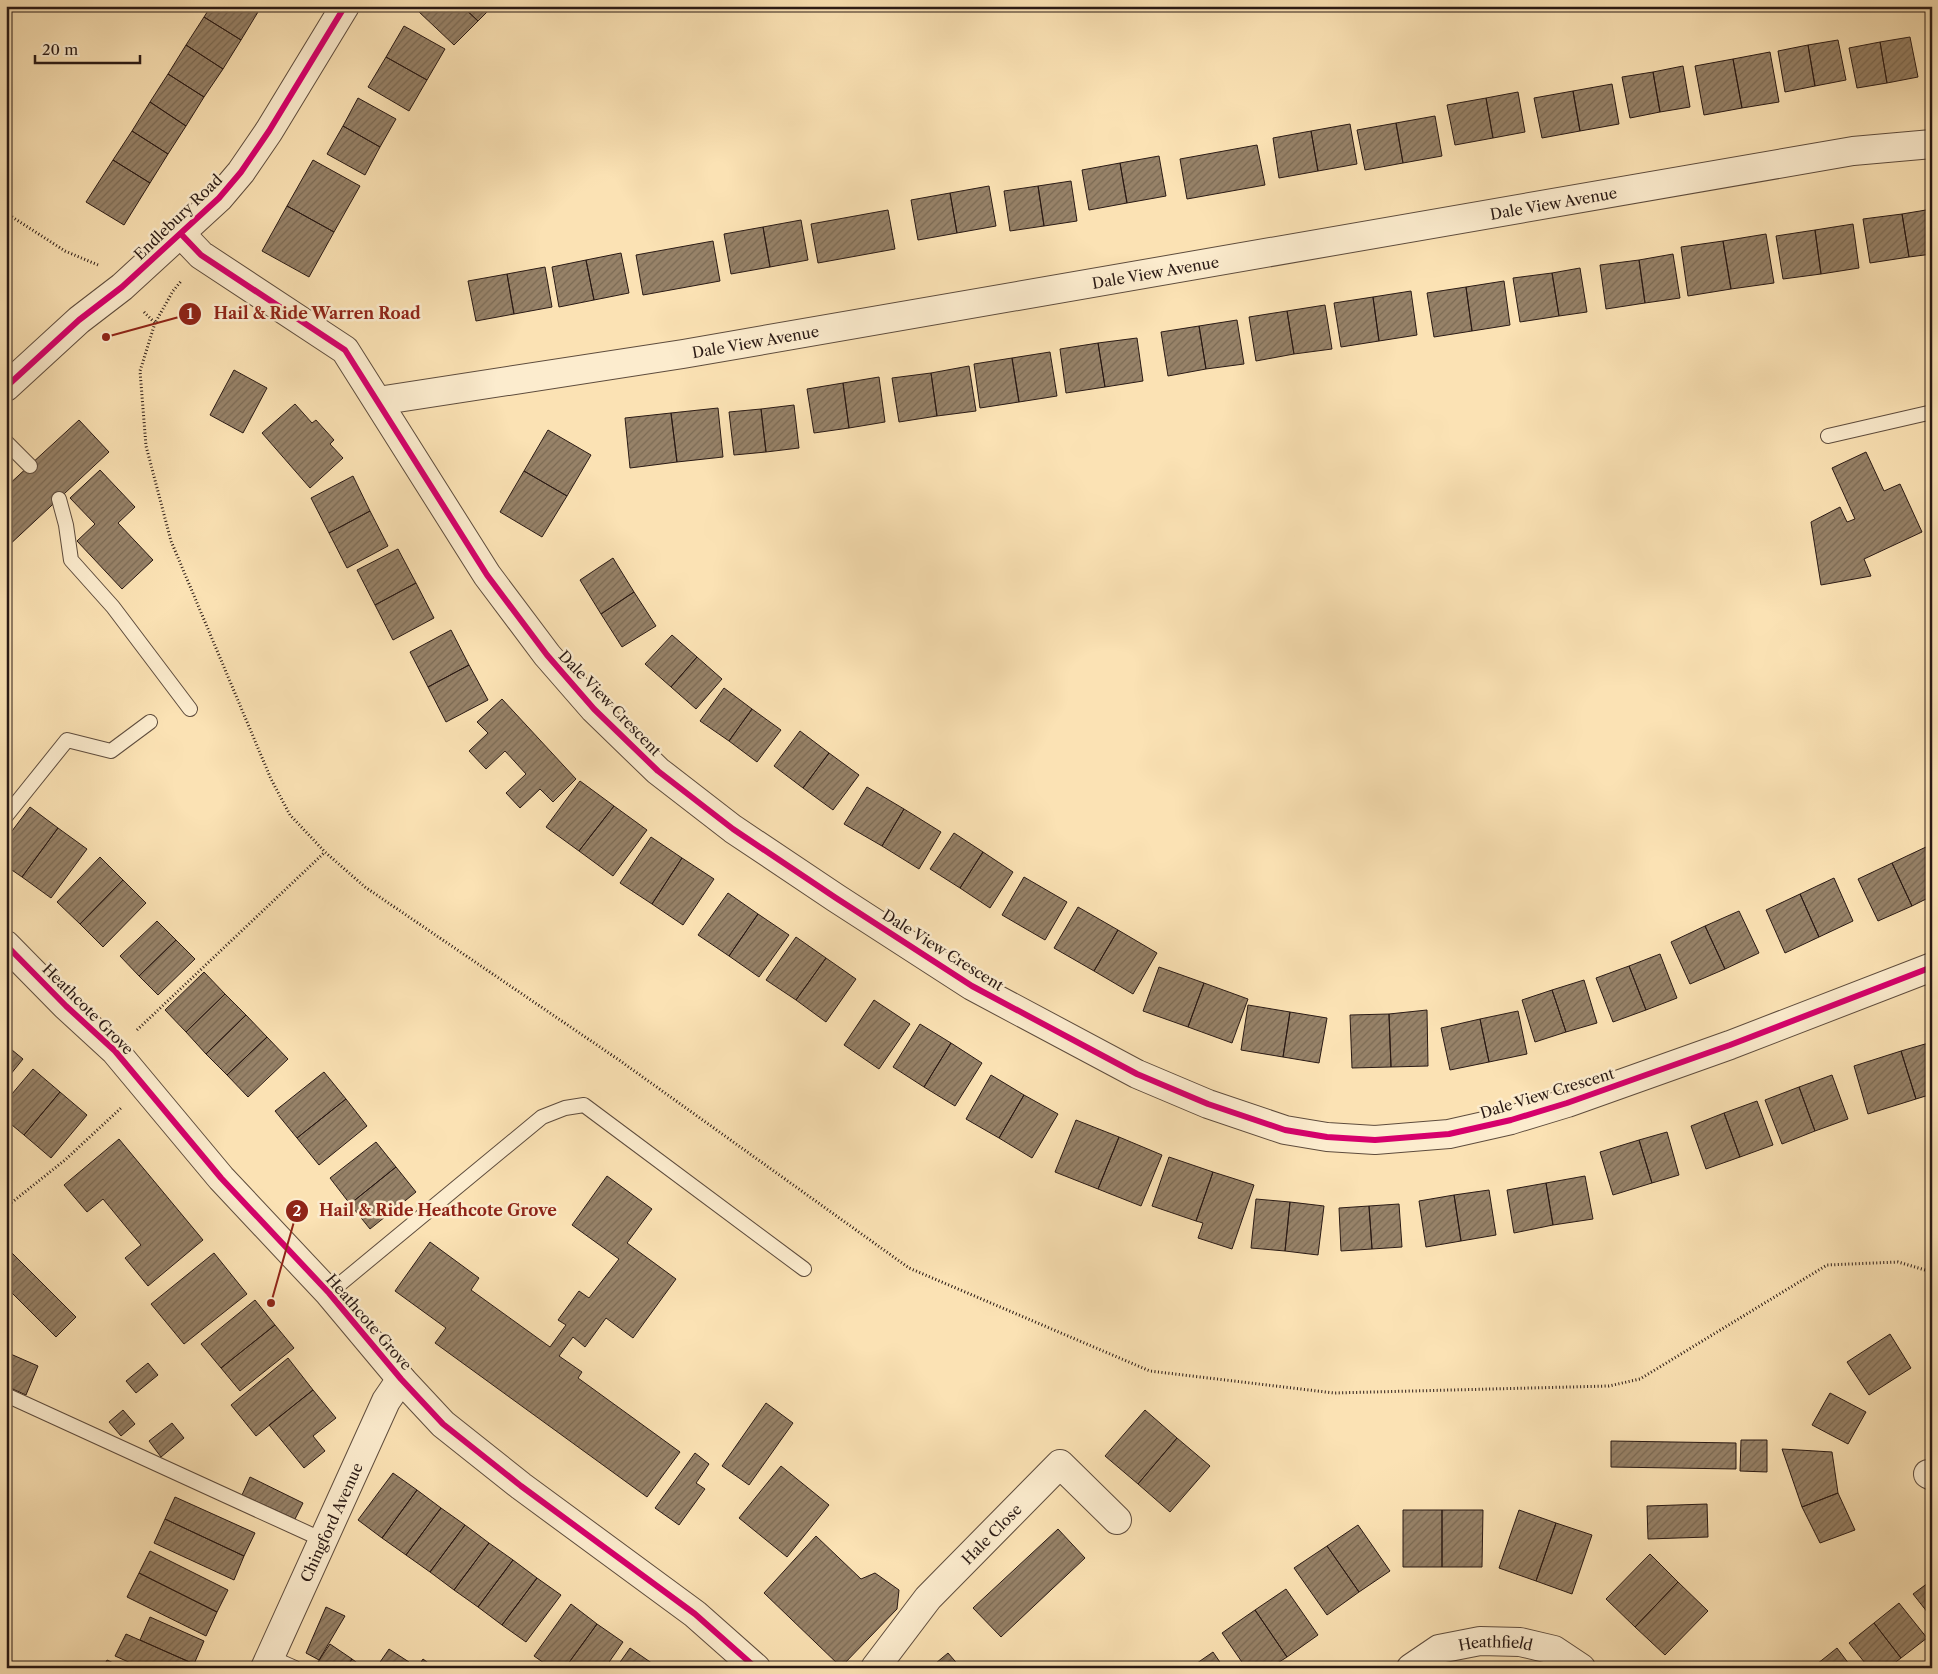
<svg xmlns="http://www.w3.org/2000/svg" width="1938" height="1674" viewBox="0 0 1938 1674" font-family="'Libre Caslon Text',serif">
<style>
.building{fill:url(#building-hatch);stroke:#2a1a15}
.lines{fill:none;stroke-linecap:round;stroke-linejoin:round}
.service-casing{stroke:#5e4c3d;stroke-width:16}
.minor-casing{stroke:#5e4c3d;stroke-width:30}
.path{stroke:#2a1a15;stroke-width:3;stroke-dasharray:1 2.5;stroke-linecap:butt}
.service{stroke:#fcecce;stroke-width:14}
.minor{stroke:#fcecce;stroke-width:28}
.cycleway-casing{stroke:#fcecce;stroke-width:9}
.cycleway{stroke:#d6006c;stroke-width:6}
.labels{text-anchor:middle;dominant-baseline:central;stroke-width:5;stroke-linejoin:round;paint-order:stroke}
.street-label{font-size:15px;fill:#2a1a15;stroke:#fcecce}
.leader{fill:none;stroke:#8f2418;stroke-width:2}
.callout-dot{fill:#8f2418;stroke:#fcecce;stroke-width:2}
.mark-label{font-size:15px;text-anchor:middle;font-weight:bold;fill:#fff}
.callout-label{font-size:16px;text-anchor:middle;font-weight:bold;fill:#8f2418;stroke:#fcecce;stroke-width:5;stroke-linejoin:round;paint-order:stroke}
</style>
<defs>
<pattern id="building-hatch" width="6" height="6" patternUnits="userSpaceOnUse" patternTransform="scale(1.25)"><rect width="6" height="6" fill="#978268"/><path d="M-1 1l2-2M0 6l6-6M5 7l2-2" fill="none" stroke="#7b6a54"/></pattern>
</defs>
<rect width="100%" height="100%" fill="#fbe2b4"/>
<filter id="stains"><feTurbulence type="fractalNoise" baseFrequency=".004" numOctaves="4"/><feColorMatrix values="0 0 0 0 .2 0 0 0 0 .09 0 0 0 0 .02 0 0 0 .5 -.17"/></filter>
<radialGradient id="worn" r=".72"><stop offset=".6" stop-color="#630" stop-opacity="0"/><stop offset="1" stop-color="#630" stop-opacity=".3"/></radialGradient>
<path class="building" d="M211,6H250L258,12L241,40L204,17Z
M250,6H262L258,12Z
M422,6H462L478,21L454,45L418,11Z
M462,6H493L478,21Z
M204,17L241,40L223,69L186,45Z
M404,26L445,49L427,80L386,57Z
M1910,37L1918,77L1887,83L1880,42Z
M1838,40L1846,80L1815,86L1808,45Z
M1880,42L1887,83L1857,88L1849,48Z
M186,45L223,69L204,97L168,74Z
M1808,45L1815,86L1785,92L1778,51Z
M1770,52L1779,102L1742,108L1733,59Z
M386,57L427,80L409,111L368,87Z
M1733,59L1742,108L1704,115L1695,66Z
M1683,66L1690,107L1660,112L1653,72Z
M1653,72L1660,112L1630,118L1622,77Z
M168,74L204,97L186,126L150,102Z
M1612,84L1619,124L1580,131L1573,91Z
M1573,91L1580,131L1542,138L1534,98Z
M1518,92L1525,132L1493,138L1486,98Z
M358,98L396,119L380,147L343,126Z
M1486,98L1493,138L1455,145L1447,105Z
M150,102L186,126L168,154L132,131Z
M1435,116L1442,156L1403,163L1396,123Z
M1396,123L1403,163L1365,170L1357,130Z
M1350,124L1357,164L1318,171L1311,131Z
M343,126L380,147L365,175L327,154Z
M132,131L168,154L150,183L113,160Z
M1311,131L1318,171L1279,178L1273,138Z
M1257,145L1265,185L1187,199L1180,159Z
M1159,156L1166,196L1127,203L1120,163Z
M113,160L150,183L124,225L86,202Z
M313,160L360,186L334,232L287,206Z
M1120,163L1127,203L1089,210L1082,170Z
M1071,181L1077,221L1044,226L1038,186Z
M989,186L996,226L957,233L950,193Z
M1038,186L1044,226L1010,231L1004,191Z
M950,193L957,233L918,240L911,200Z
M287,206L334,232L309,277L262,251Z
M1932,209V254L1909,257L1902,214Z
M888,210L895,249L818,263L811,224Z
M1902,214L1909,257L1870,263L1863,219Z
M801,220L808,260L770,267L763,227Z
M1853,224L1859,268L1821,274L1815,230Z
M763,227L770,267L731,274L724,234Z
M1815,230L1821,274L1783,279L1776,236Z
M1766,234L1774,283L1731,289L1723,241Z
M713,241L720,281L643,295L636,255Z
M1723,241L1731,289L1688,296L1681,247Z
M621,253L629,293L594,300L586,260Z
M1673,254L1680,298L1645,303L1639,260Z
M586,260L594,300L559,307L552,267Z
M1639,260L1645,303L1606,309L1600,265Z
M545,267L552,307L514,314L507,274Z
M1580,268L1587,312L1559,316L1552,273Z
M1552,273L1559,316L1520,322L1513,278Z
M507,274L514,314L476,321L468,281Z
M1504,281L1510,325L1472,331L1466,287Z
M1466,287L1472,331L1434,337L1427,293Z
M1411,291L1417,335L1379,341L1373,297Z
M1373,297L1379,341L1341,347L1334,303Z
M1325,305L1332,349L1294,354L1287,311Z
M1287,311L1294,354L1256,361L1249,317Z
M1237,320L1244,364L1206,369L1199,326Z
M1199,326L1206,369L1168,376L1161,332Z
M1137,338L1143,381L1105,387L1098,343Z
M1098,343L1105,387L1066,393L1060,349Z
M1050,352L1057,396L1019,402L1012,358Z
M1012,358L1019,402L980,408L974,364Z
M969,366L976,411L937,416L931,373Z
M234,370L267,388L243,433L210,415Z
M931,373L937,416L899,422L892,378Z
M879,377L885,422L849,428L843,383Z
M843,383L849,428L814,433L807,389Z
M295,404L312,423L316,420L334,440L330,444L343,458L310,488L262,433Z
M794,405L799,448L766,452L761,409Z
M718,408L723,457L677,462L671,413Z
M761,409L766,452L734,455L729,412Z
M671,413L677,462L630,468L625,418Z
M79,420L109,452L6,548V487Z
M548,430L591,455L567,496L524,471Z
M1866,452L1884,491L1900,484L1922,532L1864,559L1871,576L1821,585L1811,522L1840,507L1847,522L1855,519L1832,468Z
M100,470L135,507L118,523L153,560L122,589L77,541L95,524L70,498Z
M524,471L567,496L542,537L500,512Z
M353,476L370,511L329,533L311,498Z
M370,511L388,546L347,568L329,533Z
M398,549L416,583L375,605L357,570Z
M613,558L634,592L601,614L580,580Z
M416,583L434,618L393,640L375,605Z
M634,592L656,626L622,647L601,614Z
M451,630L469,665L428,687L410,652Z
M672,635L697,657L671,687L645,664Z
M697,657L722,679L696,709L671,687Z
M469,665L488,700L446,722L428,687Z
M724,688L752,709L729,741L700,721Z
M502,699L576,779L553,802L540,789L520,808L506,793L526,774L505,751L486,769L469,751L488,733L477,722Z
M752,709L781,730L757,762L729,741Z
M800,731L829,753L803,788L774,766Z
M829,753L859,775L833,810L803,788Z
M580,781L614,806L579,851L546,827Z
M867,787L904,809L882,846L844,824Z
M614,806L647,830L613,876L579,851Z
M30,807L58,828L22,877L6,866V839Z
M904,809L941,832L919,869L882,846Z
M58,828L87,849L51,898L22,877Z
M954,833L983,852L960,888L930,869Z
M651,837L682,858L652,904L620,883Z
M1926,847L1932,859V896L1912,906L1892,863Z
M983,852L1013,872L990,908L960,888Z
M100,857L123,880L80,924L57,902Z
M682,858L714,879L683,925L652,904Z
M1892,863L1912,906L1878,921L1858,879Z
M1024,877L1067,902L1045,940L1002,915Z
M1834,878L1853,921L1819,937L1800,894Z
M123,880L146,903L103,947L80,924Z
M728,893L758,914L729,956L698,935Z
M1800,894L1819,937L1785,953L1766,910Z
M1078,907L1118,930L1094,971L1054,948Z
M1739,911L1759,953L1725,969L1705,926Z
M758,914L789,935L759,977L729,956Z
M157,921L176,940L139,976L120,956Z
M1705,926L1725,969L1690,984L1671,942Z
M1118,930L1157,953L1133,994L1094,971Z
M796,937L826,958L796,1000L766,980Z
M176,940L195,959L158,995L139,976Z
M1660,954L1677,998L1646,1010L1629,966Z
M826,958L856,979L826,1022L796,1000Z
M1629,966L1646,1010L1613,1022L1596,978Z
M1159,967L1204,983L1188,1027L1143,1011Z
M204,972L225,994L186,1032L165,1010Z
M1584,980L1597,1023L1566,1032L1552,990Z
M1204,983L1248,999L1232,1043L1188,1027Z
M1552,990L1566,1032L1535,1042L1522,1000Z
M225,994L246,1015L206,1054L186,1032Z
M874,1000L910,1024L879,1069L844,1045Z
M1248,1005L1290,1012L1283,1057L1241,1050Z
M1427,1010L1428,1066L1391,1067L1389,1014Z
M1518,1011L1527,1054L1489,1062L1480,1019Z
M1290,1012L1327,1018L1319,1063L1283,1057Z
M1389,1014L1391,1067L1352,1068L1350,1015Z
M246,1015L267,1037L227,1075L206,1054Z
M1480,1019L1489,1062L1450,1070L1441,1028Z
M920,1024L951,1043L924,1087L893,1067Z
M267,1037L288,1059L248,1097L227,1075Z
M1932,1042V1094L1916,1099L1901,1051Z
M951,1043L982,1063L955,1106L924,1087Z
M6,1045L23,1059L6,1080Z
M1901,1051L1916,1099L1868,1114L1854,1066Z
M33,1069L60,1092L24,1135L6,1120V1101Z
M324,1072L346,1099L297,1138L275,1111Z
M991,1075L1024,1095L999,1138L966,1119Z
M1832,1075L1848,1119L1815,1131L1799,1087Z
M1799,1087L1815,1131L1782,1144L1765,1100Z
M60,1092L87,1115L51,1158L24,1135Z
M1024,1095L1058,1114L1032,1158L999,1138Z
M346,1099L367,1126L319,1165L297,1138Z
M1757,1101L1773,1145L1740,1157L1724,1113Z
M1724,1113L1740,1157L1706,1169L1691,1126Z
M1076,1120L1119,1137L1098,1189L1055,1172Z
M1667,1132L1679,1175L1652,1183L1639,1140Z
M1119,1137L1162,1155L1141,1206L1098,1189Z
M119,1139L203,1240L148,1286L125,1258L141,1245L103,1199L87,1212L64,1185Z
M1639,1140L1652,1183L1613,1195L1600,1152Z
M376,1142L396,1167L350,1204L330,1178Z
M1169,1157L1213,1172L1196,1221L1152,1206Z
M396,1167L416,1192L370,1229L350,1204Z
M1213,1172L1254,1185L1232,1249L1198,1238L1203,1223L1196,1221Z
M607,1176L652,1209L627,1243L676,1279L633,1338L606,1318L585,1347L573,1337L559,1356L582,1372L578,1378L680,1452L647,1497L435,1343L446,1328L395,1291L430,1242L479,1278L471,1290L550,1347L566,1325L558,1320L579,1291L589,1298L619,1259L572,1225Z
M1585,1176L1593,1219L1553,1225L1546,1183Z
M1546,1183L1553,1225L1514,1233L1507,1190Z
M1489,1190L1496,1235L1461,1241L1454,1195Z
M1454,1195L1461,1241L1426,1247L1419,1201Z
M1256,1199L1290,1202L1285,1251L1251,1248Z
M1290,1202L1324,1206L1318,1255L1285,1251Z
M1399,1204L1402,1247L1372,1249L1369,1206Z
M1369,1206L1372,1249L1341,1251L1339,1208Z
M6,1247L76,1317L56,1337L6,1287Z
M214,1253L247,1294L184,1344L151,1304Z
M255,1300L275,1325L221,1368L201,1344Z
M275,1325L294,1348L240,1391L221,1368Z
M1890,1334L1911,1368L1869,1395L1847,1362Z
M6,1352L38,1366L26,1395L6,1386Z
M288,1358L313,1390L256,1436L231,1405Z
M148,1363L158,1375L136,1393L126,1381Z
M1932,1373V1389L1929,1388Z
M313,1390L336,1418L313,1436L325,1451L304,1468L269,1425Z
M1830,1393L1866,1412L1848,1444L1812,1425Z
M766,1403L793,1423L749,1485L722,1466Z
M123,1410L135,1424L121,1436L109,1422Z
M1145,1410L1177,1438L1138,1484L1105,1456Z
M172,1423L184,1438L161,1457L149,1441Z
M1177,1438L1210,1466L1170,1512L1138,1484Z
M1741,1440H1767V1472L1740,1471Z
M1611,1441L1736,1443V1469L1611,1467Z
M1782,1449L1832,1452L1838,1493L1802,1507Z
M695,1453L709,1464L696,1483L705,1489L679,1525L655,1508Z
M781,1466L829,1505L787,1557L739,1518Z
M393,1473L417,1490L382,1538L358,1520Z
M250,1477L303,1503L295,1519L242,1495Z
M417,1490L441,1508L406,1555L382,1538Z
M1838,1493L1855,1530L1820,1543L1802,1507Z
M175,1497L255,1533L244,1556L165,1519Z
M1707,1504L1708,1537L1648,1539L1647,1506Z
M441,1508L465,1525L430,1572L406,1555Z
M1403,1510H1442V1567H1403Z
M1442,1510H1483L1482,1567H1442Z
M1519,1510L1556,1523L1536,1581L1499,1568Z
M165,1519L244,1556L234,1580L154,1543Z
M1556,1523L1592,1535L1572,1594L1536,1581Z
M465,1525L489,1543L454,1590L430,1572Z
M1358,1525L1390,1571L1359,1592L1327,1546Z
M1058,1529L1085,1558L1001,1637L973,1608Z
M816,1536L861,1579L875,1573L899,1590L897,1609L841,1667L764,1593Z
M489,1543L513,1560L478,1607L454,1590Z
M1327,1546L1359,1592L1327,1615L1294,1568Z
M150,1551L228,1590L217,1612L139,1573Z
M1650,1554L1678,1582L1635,1627L1606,1599Z
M513,1560L537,1578L502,1625L478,1607Z
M139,1573L217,1612L206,1636L127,1597Z
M537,1578L561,1595L526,1642L502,1625Z
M1932,1580V1618L1913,1594Z
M1678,1582L1708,1611L1665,1655L1635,1627Z
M1286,1589L1318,1635L1287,1657L1255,1610Z
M1899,1603L1927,1638L1901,1658L1874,1623Z
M571,1604L597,1624L565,1668H551L534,1656Z
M326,1607L345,1616L319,1660L306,1653Z
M1255,1610L1287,1657L1270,1668H1246L1222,1633Z
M150,1617L204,1641L194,1664L140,1640Z
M1874,1623L1901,1658L1888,1668H1869L1849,1643Z
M597,1624L623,1642L605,1668H565Z
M126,1634L194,1664L192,1668H142L115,1656Z
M330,1644L352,1659L346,1668H314Z
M630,1648L656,1666L655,1668H616Z
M1837,1648L1852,1668H1812Z
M389,1649L409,1662L405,1668H376Z
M1213,1652L1224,1668H1190Z
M948,1653L961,1668H930Z
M352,1659L364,1668H346Z
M423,1659L435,1668H417Z
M107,1660L124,1668H103Z"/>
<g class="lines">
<defs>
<path id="service" d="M1828,436L1928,413L1932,414
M6,442L30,466
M59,499L66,525L71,560L113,607L190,709
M6,816L67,740L111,751L150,722
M329,1293L542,1117L565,1108L584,1105L804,1269
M6,1395L323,1540
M270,1657L295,1668"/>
<g id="minor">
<path d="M181,234L201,255L345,350L487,575L547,655L594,709L658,771L733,829L836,898L972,986L1137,1074L1208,1104L1285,1130L1327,1137L1375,1140L1449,1134L1511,1120L1567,1103L1730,1045L1932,967"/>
<path d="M6,387L79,320L122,287L219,198L241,172L269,131L345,6"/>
<path id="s1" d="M378,401L683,354L1853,151L1932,144"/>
<path d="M6,945L66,1006L115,1051L221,1178L329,1293L401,1379L443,1424L521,1486L695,1614L756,1668"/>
<path d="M1928,1474L1932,1476"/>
<path id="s2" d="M265,1668L386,1401L401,1379"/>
<path id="s3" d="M875,1668L928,1598L1060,1464L1117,1520"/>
<path id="s4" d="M1411,1668L1439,1649L1480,1641L1520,1642L1554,1650L1581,1668"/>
</g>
</defs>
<use href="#service" class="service-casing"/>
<use href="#minor" class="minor-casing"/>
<path class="path" d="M6,213L65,251L98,265
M144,312L155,323L173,291L182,280
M155,323L140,371L146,446L171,541L271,779L290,815L325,852L365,887L619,1060L909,1268L1150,1371L1334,1393L1609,1386L1640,1379L1827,1265L1898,1262L1932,1272
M137,1030L325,852
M6,1207L65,1160L121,1108"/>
<use href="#service" class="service"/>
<use href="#minor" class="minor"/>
<defs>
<path id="cycleway" d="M181,234L201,255L345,350L487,575L547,655L594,709L658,771L733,829L836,898L972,986L1137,1074L1208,1104L1285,1130L1327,1137L1375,1140L1449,1134L1511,1120L1567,1103L1730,1045L1932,967
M6,387L79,320L122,287L219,198L241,172L269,131L345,6
M6,945L66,1006L115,1051L221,1178L329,1293L401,1379L443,1424L521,1486L695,1614L756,1668"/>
</defs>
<use href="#cycleway" class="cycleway-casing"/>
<use href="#cycleway" class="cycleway"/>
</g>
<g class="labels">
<g class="street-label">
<text stroke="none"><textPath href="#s1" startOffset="1192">Dale View Avenue</textPath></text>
<text transform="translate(178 217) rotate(-44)">Endlebury Road</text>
<text stroke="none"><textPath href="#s1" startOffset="788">Dale View Avenue</textPath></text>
<text stroke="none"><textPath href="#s1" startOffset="382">Dale View Avenue</textPath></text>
<text transform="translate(610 703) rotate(46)">Dale View Crescent</text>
<text transform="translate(943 950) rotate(32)">Dale View Crescent</text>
<text transform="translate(88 1009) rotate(45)">Heathcote Grove</text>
<text transform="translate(1547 1093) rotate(-17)">Dale View Crescent</text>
<text transform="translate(369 1322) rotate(49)">Heathcote Grove</text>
<text stroke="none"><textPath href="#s2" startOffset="160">Chingford Avenue</textPath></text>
<text stroke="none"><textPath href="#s3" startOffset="178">Hale Close</textPath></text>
<text stroke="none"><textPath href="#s4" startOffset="91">Heathfield</textPath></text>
</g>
</g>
<path class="leader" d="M106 337L190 314M271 1303L297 1211"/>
<g class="callout-dot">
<circle cx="106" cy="337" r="5"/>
<circle cx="271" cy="1303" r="5"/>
<circle cx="190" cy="314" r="12"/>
<circle cx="297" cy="1211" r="12"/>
</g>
<g class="mark-label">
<text x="190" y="319">1</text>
<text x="297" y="1216">2</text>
</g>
<g class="callout-label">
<text x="317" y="319">Hail &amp; Ride Warren Road</text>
<text x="438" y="1216">Hail &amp; Ride Heathcote Grove</text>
</g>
<rect width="1938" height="1674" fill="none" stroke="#fbe2b4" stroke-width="25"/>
<rect x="8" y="8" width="1923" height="1659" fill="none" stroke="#2a1a15" stroke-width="2.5"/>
<rect x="12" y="12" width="1913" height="1649" fill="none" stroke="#2a1a15"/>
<path d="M35 55v8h105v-8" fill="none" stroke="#2a1a15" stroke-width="2.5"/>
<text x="42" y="55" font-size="15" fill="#2a1a15" stroke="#fcecce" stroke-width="4" paint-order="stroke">20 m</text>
<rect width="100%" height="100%" filter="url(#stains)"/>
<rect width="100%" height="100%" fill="url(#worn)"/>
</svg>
